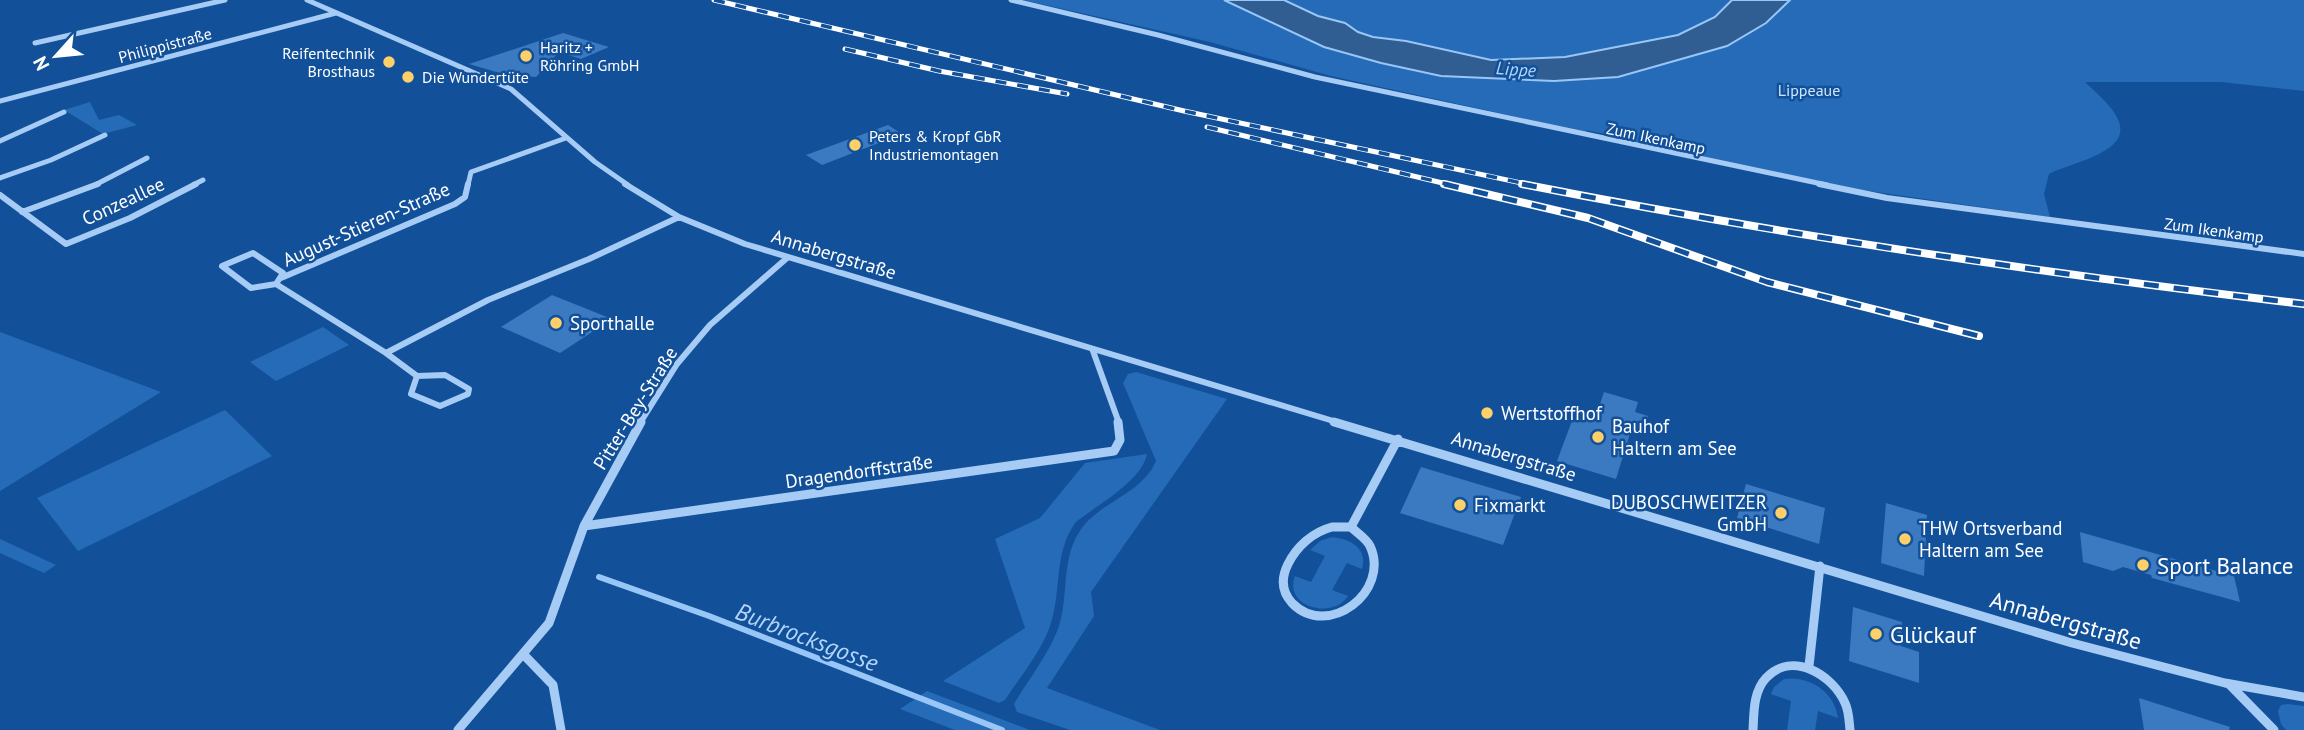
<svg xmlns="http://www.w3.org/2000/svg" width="2304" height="730" viewBox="0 0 2304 730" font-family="'PT Sans',sans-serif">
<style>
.green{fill:#256bb8}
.water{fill:#305e93;stroke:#98c6f7;stroke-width:2}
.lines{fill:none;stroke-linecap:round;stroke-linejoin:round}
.stream{stroke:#98c6f7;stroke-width:6}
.building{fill:#3b7ac1}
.minor-far2{stroke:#a6cbf4;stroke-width:5}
.minor-far1{stroke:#a6cbf4;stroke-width:6}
.minor{stroke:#a6cbf4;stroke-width:9}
.rail-far1-casing{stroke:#fff;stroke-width:5}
.rail-casing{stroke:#fff;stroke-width:8}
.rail-far1{stroke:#12519a;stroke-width:3.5;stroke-dasharray:11;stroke-linecap:butt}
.rail{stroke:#12519a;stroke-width:5;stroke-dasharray:15;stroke-linecap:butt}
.poi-dot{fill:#ffd069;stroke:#12519a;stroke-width:2.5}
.labels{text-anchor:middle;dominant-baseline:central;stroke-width:5;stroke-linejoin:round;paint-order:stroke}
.far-street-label{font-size:16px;fill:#fff;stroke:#12519a}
.far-poi-label{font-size:16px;fill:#fff;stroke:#12519a;text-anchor:start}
.far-park-label{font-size:16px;fill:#cee5fd;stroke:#12519a}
.far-water-label{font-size:18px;font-style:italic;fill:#b3d5fa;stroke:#12519a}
.street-label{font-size:19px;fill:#fff;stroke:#12519a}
.poi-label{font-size:19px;fill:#fff;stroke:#12519a;text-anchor:start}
.near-poi-label{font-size:23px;fill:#fff;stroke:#12519a;text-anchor:start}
.near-street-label{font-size:23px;fill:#fff;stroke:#12519a}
.near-water-label{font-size:24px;font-style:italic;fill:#b3d5fa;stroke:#12519a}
</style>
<rect width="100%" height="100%" fill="#12519a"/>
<path class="green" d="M1023,0H2304V91L2221,82H2085C2094,91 2108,102 2115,114C2140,152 2070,162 2049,174L2044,194L2050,217L1862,190L1630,142L1632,139L1585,130L1589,133L1331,76L1210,42Z
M90,102L99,120L119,115L137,125L103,134L64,110Z
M323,327L349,345L276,381L250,362Z
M0,332L161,392L0,491Z
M1136,372L1227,399L1091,592L1094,616L1047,688L1160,730H1070L1017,712L1014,704C1028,680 1048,655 1058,629C1069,599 1061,562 1078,534C1096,502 1141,496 1156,461L1123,383L1128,374Z
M225,410L272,456L78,551L37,498Z
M1147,454C1142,481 1097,505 1076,522C1053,552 1062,592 1050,626C1041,652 1020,677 1005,700L999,703L943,681L1025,628L995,539L1040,518L1085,463Z
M1332,537C1350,539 1368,548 1362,569L1347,563L1332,590L1348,596C1333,620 1283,607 1295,576L1311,582L1325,556L1310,550L1320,541Z
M0,539L56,565L44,573L0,553Z
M1784,679C1809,675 1835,692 1838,718L1818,711L1815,730H1787L1791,701L1771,694L1774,687Z
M927,691L1030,730H955L900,709Z
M2288,704L2304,706V730H2286L2281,724L2278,711L2281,705Z"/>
<path class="water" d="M1224,0H1284L1318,16L1345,23L1358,32L1373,37L1406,41L1491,60L1565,57L1678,35L1715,17L1732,0H1790L1766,23L1727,46L1618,77L1554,81L1441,76L1381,63L1324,47Z"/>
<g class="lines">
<path class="stream" d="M599,577L709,616L1002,730"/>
</g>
<path class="building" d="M563,33L609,47L581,59L559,52L536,77L503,74L469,64Z
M888,125L902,134L822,165L806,155Z
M552,295L612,319L560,353L501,327Z
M1604,392L1638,402L1635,412L1648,416L1644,430L1632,427L1616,479L1557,461L1576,410L1596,416Z
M1421,467L1521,497L1503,545L1400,513Z
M1746,484L1825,508L1819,544L1766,527L1753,528L1746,521L1737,518Z
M1886,503L1927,515L1924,576L1881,563Z
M2080,532L2234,576L2240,602L2152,578L2151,575L2123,567L2113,571L2083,562Z
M1853,607L1902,622L1901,646L1919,652V683L1849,661Z
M2139,698L2230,727L2229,730H2144Z"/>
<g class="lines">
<path class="minor-far2" d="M307,0L511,89L595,162L628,185
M1011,0L1158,35L1315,77L1827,185
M35,43L225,0
M0,101L336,13
M0,141L64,112
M0,178L51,160L105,135
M95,185L147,158
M193,185L203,180
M468,185L471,172L566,138"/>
<path class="minor-far1" d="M625,184L679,217L745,244L1340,423
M1819,184L1887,198L2304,254
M0,195L66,244L130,218L196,184
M22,212L98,184
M253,253L283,273L276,284L251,288L222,266Z
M281,278L455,204L465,197L468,184
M276,284L386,353L488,300L589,259L679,217
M1093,351L1119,423
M386,353L417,376
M445,375L469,389L468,394L440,406L411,394L417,376Z
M640,423L677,364L710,325L787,258"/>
<path class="minor" d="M1334,422L2072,643L2225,683L2304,697
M584,526L1114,451L1120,440L1118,422
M1332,527H1351C1357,533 1366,538 1370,546C1391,591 1328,640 1292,603C1281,591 1281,578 1288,564C1297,546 1313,532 1332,527Z
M1351,527L1398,439
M524,655L553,685L561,730
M1809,666L1820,566
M2229,684L2274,730
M458,730L549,623L584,526L641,422
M1753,730C1754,713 1753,692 1766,678C1792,650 1833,675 1845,703C1849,711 1849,721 1850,730"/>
<defs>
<path id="rail-far1" d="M714,0L1184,111L1531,185
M845,49L939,71L1067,94
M1207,127L1451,185"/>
<path id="rail" d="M1444,184L1588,218L1767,282L1979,336
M1522,184C1781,235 2042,273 2304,304"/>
</defs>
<use href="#rail-far1" class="rail-far1-casing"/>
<use href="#rail" class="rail-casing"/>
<use href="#rail-far1" class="rail-far1"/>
<use href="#rail" class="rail"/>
</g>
<g class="poi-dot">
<circle cx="526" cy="56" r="7"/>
<circle cx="389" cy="62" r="7"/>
<circle cx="408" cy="77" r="7"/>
<circle cx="855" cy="145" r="7"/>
<circle cx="556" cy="323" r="7"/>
<circle cx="1487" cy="413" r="7"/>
<circle cx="1598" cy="437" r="7"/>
<circle cx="1460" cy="505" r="7"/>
<circle cx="1781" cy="513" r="7"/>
<circle cx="1905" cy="539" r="7"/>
<circle cx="2143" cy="565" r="7"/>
<circle cx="1876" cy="634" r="7"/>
</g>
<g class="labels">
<g class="far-street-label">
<text transform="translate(165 45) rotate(-15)">Philippistraße</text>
<text transform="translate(1656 138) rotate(12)">Zum Ikenkamp</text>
<text transform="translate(2214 230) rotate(8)">Zum Ikenkamp</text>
</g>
<g class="far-poi-label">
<text x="540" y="47">Haritz +<tspan x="540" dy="18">Röhring GmbH</tspan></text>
<text x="375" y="53" text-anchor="end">Reifentechnik<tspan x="375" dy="18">Brosthaus</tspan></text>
<text x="422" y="77">Die Wundertüte</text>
<text x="869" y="136">Peters &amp; Kropf GbR<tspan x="869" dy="18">Industriemontagen</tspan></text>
</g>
<g class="far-park-label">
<text x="1809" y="90">Lippeaue</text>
</g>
<g class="far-water-label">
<text transform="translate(1516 69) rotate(4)">Lippe</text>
</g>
<g class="street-label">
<text transform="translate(123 201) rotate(-25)">Conzeallee</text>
<text transform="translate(366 224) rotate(-24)">August-Stieren-Straße</text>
<text transform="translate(834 254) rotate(17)">Annabergstraße</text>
<text transform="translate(635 408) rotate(-58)">Pitter-Bey-Straße</text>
<text transform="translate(1514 456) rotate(17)">Annabergstraße</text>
<text transform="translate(859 471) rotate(-8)">Dragendorffstraße</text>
</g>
<g class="poi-label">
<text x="570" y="323">Sporthalle</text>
<text x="1501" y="413">Wertstoffhof</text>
<text x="1612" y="426">Bauhof<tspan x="1612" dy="22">Haltern am See</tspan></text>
<text x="1767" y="502" text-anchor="end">DUBOSCHWEITZER<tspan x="1767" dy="22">GmbH</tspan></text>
<text x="1474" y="505">Fixmarkt</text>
<text x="1919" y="528">THW Ortsverband<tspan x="1919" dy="22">Haltern am See</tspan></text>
</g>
<g class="near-poi-label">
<text x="2157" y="565">Sport Balance</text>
<text x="1890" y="634">Glückauf</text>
</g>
<g class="near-street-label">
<text transform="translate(2066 620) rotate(16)">Annabergstraße</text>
</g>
<g class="near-water-label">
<text transform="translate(807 637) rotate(21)">Burbrocksgosse</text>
</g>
</g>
<g transform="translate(56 56) rotate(243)" stroke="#12519a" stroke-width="5" paint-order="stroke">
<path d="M0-5L12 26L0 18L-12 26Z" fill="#ffffff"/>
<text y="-10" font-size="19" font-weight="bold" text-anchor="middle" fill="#ffffff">N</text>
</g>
</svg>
